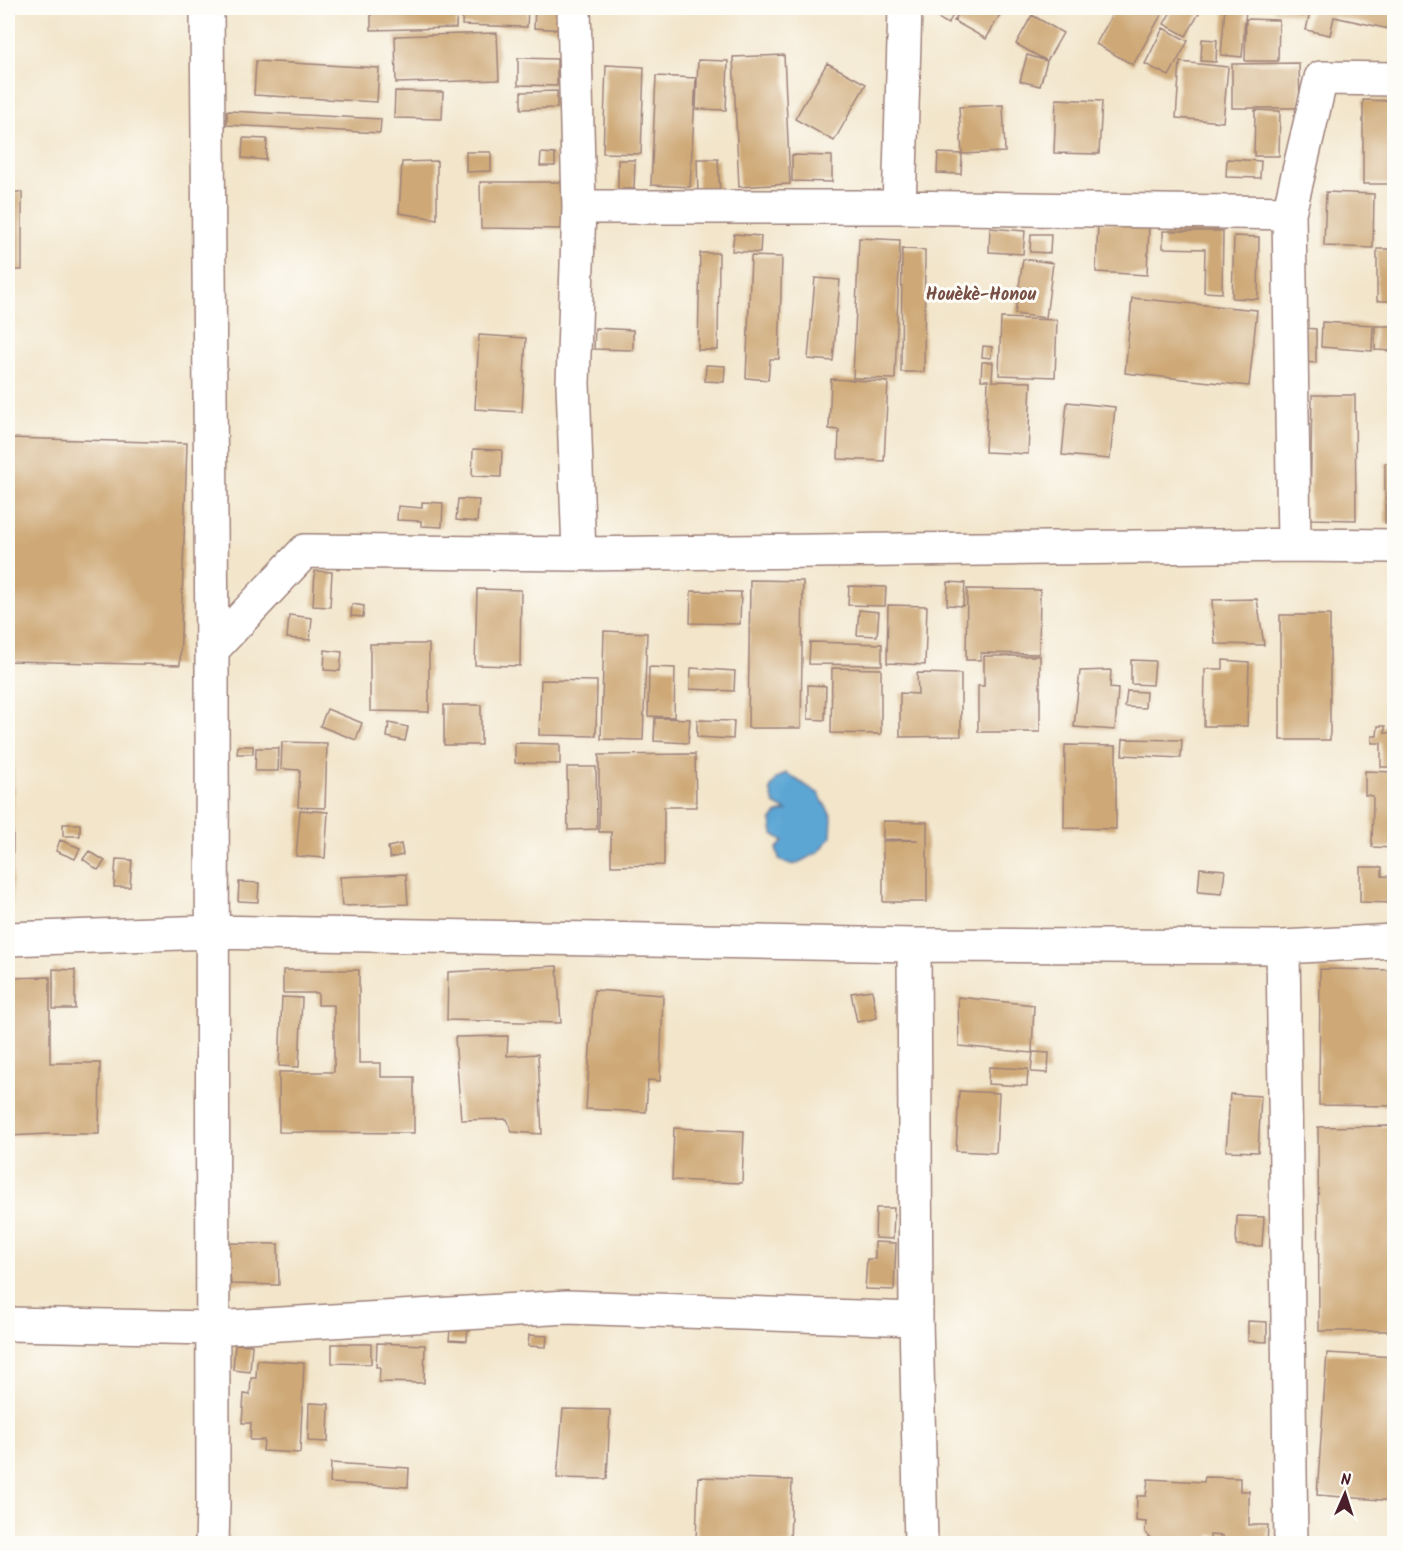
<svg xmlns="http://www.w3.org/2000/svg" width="1402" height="1551" viewBox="0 0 1402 1551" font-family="Kalam,sans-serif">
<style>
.water{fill:#5ca6d4;stroke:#536280;stroke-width:1.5}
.building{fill:#cea876}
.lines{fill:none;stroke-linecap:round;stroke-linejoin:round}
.minor-casing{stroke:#9e827a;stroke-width:36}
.minor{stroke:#fff;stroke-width:33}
.labels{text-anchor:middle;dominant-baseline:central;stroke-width:6;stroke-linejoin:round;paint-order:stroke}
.quarter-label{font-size:18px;font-weight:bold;fill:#784f45;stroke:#fdfcf7}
</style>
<rect width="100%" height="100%" fill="#fdfcf7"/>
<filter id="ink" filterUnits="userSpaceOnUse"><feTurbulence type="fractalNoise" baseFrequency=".0167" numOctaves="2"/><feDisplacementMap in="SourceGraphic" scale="12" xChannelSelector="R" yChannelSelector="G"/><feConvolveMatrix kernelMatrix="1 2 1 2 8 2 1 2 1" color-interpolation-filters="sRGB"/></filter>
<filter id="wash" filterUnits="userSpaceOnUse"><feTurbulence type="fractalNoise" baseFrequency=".008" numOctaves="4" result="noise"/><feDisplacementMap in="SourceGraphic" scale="24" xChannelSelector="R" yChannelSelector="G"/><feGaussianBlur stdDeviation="1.35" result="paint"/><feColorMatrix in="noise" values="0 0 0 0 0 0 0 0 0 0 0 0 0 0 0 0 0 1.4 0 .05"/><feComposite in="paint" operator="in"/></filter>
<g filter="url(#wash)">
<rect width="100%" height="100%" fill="#f2e5ca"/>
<path class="water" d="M786,773L818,793L832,817L831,837L819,852L794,865L780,861L776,849L784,841L773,834L771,821L777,813L787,811L774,804L770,789L776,779Z"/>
<g id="blocks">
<path class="building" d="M371,8H457L456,28L371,30Z
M463,8H528L527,27L462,25Z
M535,8H567L566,30L534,28Z
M941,8H957L948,24L936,17Z
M962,8H991L1001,13L986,39L954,21Z
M1116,8H1165L1133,65L1096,44Z
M1173,8H1202L1186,36L1164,24Z
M1225,8L1246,9L1242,57L1221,55Z
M1273,8H1305L1303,16L1273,10Z
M1311,8H1394V30L1334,17L1330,35L1306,30Z
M1032,15L1063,33L1047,61L1040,86L1020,81L1027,55L1047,61L1016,44Z
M1246,19L1279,20L1278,61H1245Z
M1163,28L1188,41L1169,76L1145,64Z
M497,33L499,80L396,83L395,36Z
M1202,39L1217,40L1216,62L1201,61Z
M784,55L790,184L739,187L733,57Z
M518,58L557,59V86L518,85Z
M698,60L728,61L726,110L696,109Z
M256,61L379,68L377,102L254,95Z
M1180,62L1228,67L1223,122L1176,118Z
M827,63L866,84L834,141L795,119Z
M1299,63L1300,108H1232V64Z
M606,65L644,67L641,154L603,153Z
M656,76L696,78L690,187L651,185Z
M395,91L443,92L442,119L394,118Z
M557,91V108L521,109V92Z
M1056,99L1102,101L1099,154L1054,153Z
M1363,100L1391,101L1390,184H1363Z
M1003,105L1005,152L962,154L959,107Z
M1255,110L1280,111L1279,156H1254Z
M227,111L381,119L380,133L227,125Z
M243,138L267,139L266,160L242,158Z
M466,152H491V171L466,172Z
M541,153L555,154V166H540Z
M938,153L962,154L961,174L937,173Z
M792,155L832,156V182L792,181Z
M697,159H718L720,194L698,195Z
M1227,159L1261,161L1260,178L1226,177Z
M618,160H635L634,189H618Z
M437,161V219L399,213L402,162Z
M480,182H565V229L481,228Z
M8,192H22V270H8Z
M1326,192L1374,194L1373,248L1324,246Z
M1098,222L1149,225L1147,275L1096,272Z
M990,228L1025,231L1023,254L989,252Z
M1163,231H1223L1222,293L1204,292L1205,249L1163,248Z
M734,234L761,236L760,253L732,251Z
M1031,234H1051L1050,253L1030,252Z
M1234,236L1259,237L1258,299L1232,298Z
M859,238L900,240L895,379L853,378Z
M902,249L925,250L924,372H901Z
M1377,249H1394V301H1377Z
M700,253H719L718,350H698Z
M751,256L782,257L779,359H770L768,380L746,378Z
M1023,259L1053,263L1046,318L1015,314Z
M815,278L840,280L833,361L808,359Z
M1132,298L1257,310L1249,386L1125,373Z
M1001,318L1057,320L1055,377L999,375Z
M1322,322L1373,325L1372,351L1321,347Z
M1375,326H1394V351L1375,350Z
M595,328L633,330V350L594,349Z
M1303,328L1316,329V363L1303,362Z
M479,335L526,338L522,412L475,409Z
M983,346L992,347L991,358L982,357Z
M982,362H993L992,381L1031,382L1028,454L985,452L988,380H981Z
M706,365L725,366L724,382L705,381Z
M831,379L888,382L884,461L838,459L839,430L829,429Z
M1312,395H1355L1356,520L1310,519Z
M1067,402L1115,407L1110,459L1062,455Z
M8,438L187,443L180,665L8,661Z
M473,449L502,450L501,477L472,476Z
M1385,463H1394V523H1385Z
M458,499L479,500L477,522L456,520Z
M422,502L443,503L442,527L421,526V521L397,520L398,506L422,508Z
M315,571L332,572L330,607L313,606Z
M750,580L803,581L801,728H748Z
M948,582L965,583L963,606L947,605Z
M849,586L886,587L885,606L848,605Z
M477,589L521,590L520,666L475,665Z
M967,589L1040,590L1039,654L981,653V660H966Z
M691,591L741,592L740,624L690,623Z
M1257,599L1264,645L1215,644L1212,600Z
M352,604L364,606L363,617L351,616Z
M888,605L927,606L925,665L887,663Z
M859,610L879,612L877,636L857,635Z
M289,615L312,618L310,640L287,638Z
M1280,615H1330V740H1280Z
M604,631L647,633L643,740L601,739Z
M810,642L882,644V665L809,664Z
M370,644H429V712L370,711Z
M325,650L342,652L340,671L324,670Z
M984,656H1040V732H978V686H984Z
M1131,660L1155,661L1153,685L1131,684Z
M1223,660L1249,662L1247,726H1204L1205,669H1223Z
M649,667L675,668L674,717L648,716Z
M691,668L735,671L734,691L690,689Z
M832,668L881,669V734L831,733Z
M1111,670L1110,688L1118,689L1115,730L1074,727L1080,671Z
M917,673L961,674V736L900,737V693L918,694Z
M541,680L597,681L596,736L539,735Z
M808,685L826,686L825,720L808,719Z
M1127,691L1146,692L1145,708L1125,707Z
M444,705H481V745H444Z
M327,709L362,723L356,740L320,726Z
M655,718L690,719L688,743L654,741Z
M697,720L734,721L733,739L697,737Z
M389,723L408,727L405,741L387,737Z
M1378,726H1385V733H1394V767H1381V743H1372V736H1377Z
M1123,739L1182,740L1181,758L1122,755Z
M282,742L327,743L325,808L298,807L300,770L281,769Z
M515,743L560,744V764L515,763Z
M1065,745L1116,746V829L1064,828Z
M238,746H253V754H237Z
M256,748H279L278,771H255Z
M8,749H14L12,904H8Z
M695,754L696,807H664V865L611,866V832H599V755Z
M567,767H596L597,829L568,830Z
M1365,771L1394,772V848L1372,847L1373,796L1365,795Z
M300,810L328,812L325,858L296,856Z
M883,821L927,822V902H883V841L918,840L883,839Z
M63,824H80V836H63Z
M60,840L80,848L75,859L56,851Z
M401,844L403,855L390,858L388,847Z
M89,851L105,861L98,870L83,859Z
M116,859L132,860L130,887H114Z
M1360,867H1382V876L1394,877V903L1360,902Z
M1200,868L1225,870L1222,894L1198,892Z
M406,874L408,904L342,906L340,877Z
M239,882L259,883L258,902L238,901Z
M557,966L561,1023L447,1020L448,972Z
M53,969L75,970V1009H53Z
M1320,969L1394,970V1106L1319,1105Z
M283,970H359V1063H381V1077H414V1133L279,1132V1072H334V1005H318V993H283Z
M50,977V1063H100L99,1134H49L8,1136V978Z
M594,990L663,995L660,1081L648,1080L646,1112L586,1109Z
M872,990L877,1018L857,1022L851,993Z
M282,997L302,998L299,1067L279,1066Z
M958,997L1034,1005L1032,1053L959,1046Z
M508,1036L507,1056L538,1054L542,1134L512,1132L507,1119L461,1120L455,1037Z
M1033,1052L1049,1053L1048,1073L1031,1072Z
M989,1067L1028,1069L1027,1086L988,1084Z
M959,1091L999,1093L996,1153L956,1151Z
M1230,1094L1261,1096L1258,1152L1226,1151Z
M1394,1126V1331H1319L1318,1127Z
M674,1128L744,1131L742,1183L672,1180Z
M876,1208H894L893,1239L875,1238Z
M1237,1216L1264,1217L1262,1246L1236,1245Z
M875,1242L896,1243L894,1290L865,1289L867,1259H875Z
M227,1243L278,1244L279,1285L231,1284Z
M1248,1321L1267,1322V1342L1248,1341Z
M451,1322L468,1323L467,1341L449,1340Z
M529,1335L547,1336L546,1347L528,1346Z
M377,1343L425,1345L424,1383L379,1382L380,1367H376Z
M235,1344L252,1345L250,1372L233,1370Z
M332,1344H371V1364L332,1363Z
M1327,1353L1394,1357V1501L1317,1495Z
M257,1360L304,1363L300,1453L263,1451L264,1440H250L251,1423H242L244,1394L250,1395L251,1378H256Z
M309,1403L329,1404L328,1442L308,1441Z
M563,1409L610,1410L607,1479L557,1478Z
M331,1463L409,1468L408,1487L330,1483Z
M698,1477L792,1480L790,1544H696Z
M1205,1477L1240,1478V1491H1249V1525H1268L1267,1544H1223V1536L1210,1535V1541H1153L1145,1532L1146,1522L1136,1521L1137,1496H1146L1148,1479L1204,1482Z"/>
</g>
</g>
<g filter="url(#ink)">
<use href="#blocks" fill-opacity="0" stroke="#9e827a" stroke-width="1.5"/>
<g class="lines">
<defs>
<path id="minor" d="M207,8L212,650L213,1505L212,1544
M574,8L579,207L573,383L579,554
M579,207H899L1289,213
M899,207L905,8
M1294,545L1289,213L1321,78L1394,79
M212,650L305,551L579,554L1294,545L1394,546
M8,939L211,932L914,945L1283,947L1394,941
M914,945L916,1319L921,1544
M1283,947L1291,1544
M8,1324L213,1328L567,1307L916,1319"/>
</defs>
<use href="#minor" class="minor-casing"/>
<use href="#minor" class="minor"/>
</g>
</g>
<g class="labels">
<g class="quarter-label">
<text x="981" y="295">Houèkè-Honou</text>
</g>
</g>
<rect width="1402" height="1551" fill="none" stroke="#fdfcf7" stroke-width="30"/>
<g transform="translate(1345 1494) rotate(3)" stroke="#fdfcf7" stroke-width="4.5" paint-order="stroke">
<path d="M0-4.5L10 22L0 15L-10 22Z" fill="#4a1f2b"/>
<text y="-9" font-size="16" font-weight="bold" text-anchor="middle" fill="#4a1f2b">N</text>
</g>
</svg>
